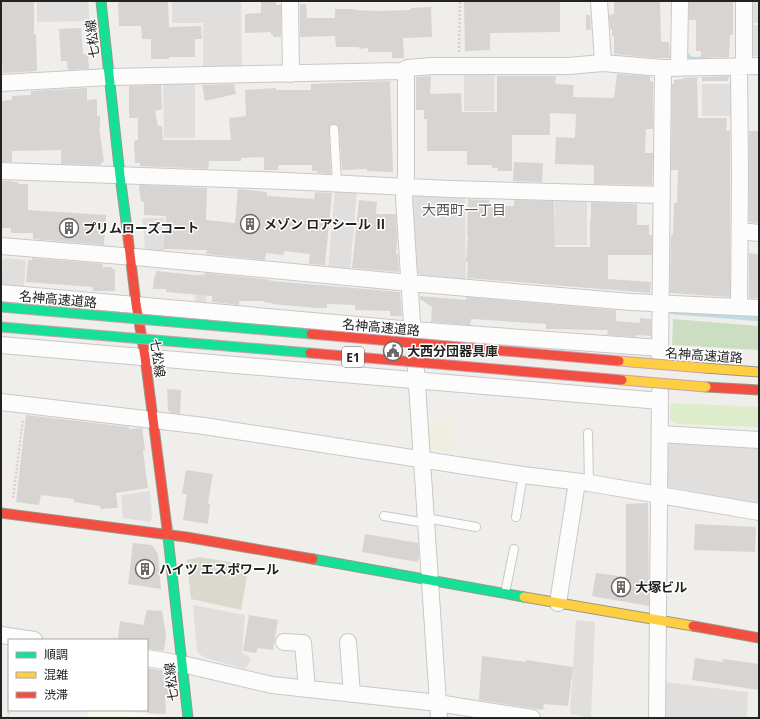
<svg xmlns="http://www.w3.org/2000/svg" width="760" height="719" viewBox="0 0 760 719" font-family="'Open Sans','Noto Sans JP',sans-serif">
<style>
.education{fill:#f8f7e8}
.construction{fill:#d9d9cd}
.farmland{fill:#efefdf}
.grass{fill:#ddeccb}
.forest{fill:#cbdec1}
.parking{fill:#e0dfde}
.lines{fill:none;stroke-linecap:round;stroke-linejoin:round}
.stream{stroke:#bfdbe3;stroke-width:4.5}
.building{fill:#d7d4d2}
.lane-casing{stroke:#c9c8c7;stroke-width:10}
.street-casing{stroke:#c9c8c7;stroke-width:18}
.fast-casing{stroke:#999a82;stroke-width:11}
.slow-casing{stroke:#999a82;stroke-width:11}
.jam-casing{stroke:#999a82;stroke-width:11}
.path{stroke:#dccecd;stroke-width:2.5;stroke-dasharray:2 2;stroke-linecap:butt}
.lane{stroke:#fdfcfc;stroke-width:8}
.street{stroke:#fdfcfc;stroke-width:16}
.fast{stroke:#16e098;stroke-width:9}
.slow{stroke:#ffcf43;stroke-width:9}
.jam{stroke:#f24e42;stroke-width:9}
.fast-bridge-casing{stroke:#c5a2ac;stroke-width:11;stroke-linecap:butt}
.slow-bridge-casing{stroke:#c5a2ac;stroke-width:11;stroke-linecap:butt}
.jam-bridge-casing{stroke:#c5a2ac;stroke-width:11;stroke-linecap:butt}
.fast-bridge{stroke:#16e098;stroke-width:9}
.slow-bridge{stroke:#ffcf43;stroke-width:9}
.jam-bridge{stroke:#f24e42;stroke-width:9}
.labels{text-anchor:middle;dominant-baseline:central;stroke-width:3;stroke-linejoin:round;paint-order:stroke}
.shield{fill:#fff;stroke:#646464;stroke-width:1}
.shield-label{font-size:12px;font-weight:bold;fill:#222}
.street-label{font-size:13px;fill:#222;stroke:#fff}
.poi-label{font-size:13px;font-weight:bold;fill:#222;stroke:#fff;text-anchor:start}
.neighbourhood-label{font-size:14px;fill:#555;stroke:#fff}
</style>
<rect width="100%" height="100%" fill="#f0eeeb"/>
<path class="education" d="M88,710H118L170,718H87Z"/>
<path class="construction" d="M297,1H410V2H297Z
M199,557L249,565L241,610L191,599L187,560Z"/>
<path class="farmland" d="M428,423L453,425L455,453L433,450L429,446Z"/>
<path class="grass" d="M671,403L759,407V427L677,424L670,419Z"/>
<path class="forest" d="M673,319L759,326V350L672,345Z"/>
<path class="parking" d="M37,1H88L90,21L37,22Z
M172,1H241L242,68H203V23H172Z
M753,1H759V23H753Z
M753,25H759V56H753Z
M464,69H495L494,111H464Z
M163,82H195V138H164Z
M702,84H732V116H702Z
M335,189L357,191L350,271L328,269Z
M415,194L465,195L466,281L422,277L417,272L412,199Z
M555,199L587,201V245H555Z
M142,218H164L163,254L151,253L145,248Z
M3,258L26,260L24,288L1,285Z
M197,274L208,275L206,303L195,302Z
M672,442L759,447V503L669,487L666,483L665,448Z
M150,491L152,517L150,522L123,518L121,495Z
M193,605L245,615L242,653L251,658L246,669L205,658L197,652Z
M576,620L595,622L591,718L570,714Z
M664,682L748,692L747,718H665Z"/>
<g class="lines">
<path class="stream" d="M688,56L691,59H706
M672,312L759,319"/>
</g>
<path class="building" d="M1,1H34V34H36L37,71L3,73L1,50Z
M118,1H168L169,27L201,26L202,39H195V57H169V59H151V39H142L141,26H119Z
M261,1H276V5H281V37H273V34H271V32L245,33V14L261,13Z
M464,1H560V32L490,33V50L465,51Z
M614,1H660L661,42H669L670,58H655L614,54V36H612V29H610L609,15L614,14Z
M689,1H733V35H730L729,57L701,58V51H696V20H689Z
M300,4H306L307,18H335V9H355V10L377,11L411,10V8L431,7L432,37L403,38L404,58H392V52H368V48L359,49V47H336L335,36L300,37Z
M586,15H590L591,30H586Z
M81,28L83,54H88L89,69L68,70L67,61H61L59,29Z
M617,74L650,76V81L653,82V129H646L645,153H653L652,185L594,184V165L555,164L556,137L575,138L576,114L550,113V135H512V171H498V168H492V165H467V151H427V119H424V110H416V77L431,76L430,94L461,93L462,112H497V76H556L555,84L574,85L573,97L614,98Z
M729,76L728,81H702V77Z
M697,77L698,118H727L726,131H730V297L670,293L671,235H673L674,203H677L678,170H671L672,84H674V80L683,79V78Z
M390,81L393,172L367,171V169L342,170L339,129L338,126L334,124L331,125L329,129L331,174L317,173V171H312V165H278V170H264V157L241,158V161H209L208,169L140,166V163H135L134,141L138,140V118H129V86L161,85L162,109L155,111L158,126H162L163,140H231L229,118L246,116L245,90L276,88V90H311V84Z
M234,84L236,94L205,101L202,85Z
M87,88V100L97,99V116H100V127H99L104,161L100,165L61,164V150L12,151V162H1V101L12,100V96L31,95V91Z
M749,131H759V223L749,222Z
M514,162L543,163L542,182L513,181Z
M1,181H13V182H18V184H28V210L106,215L104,245L33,239V233H11V228H1Z
M140,185L207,188L206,220L235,223L238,189L267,192V196L314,199L315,192L332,193L325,265L309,264L310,254L284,251V255L266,253L265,260L206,254L207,250L163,249L166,216L144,215V202H141L139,188Z
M468,199L489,200V206H514V200L554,201L555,247H590V220H591V202L637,204V225H649V235H652V255H608V279L651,282L650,293L467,278L468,262H466L468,236H467Z
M359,200L377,202L376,214H396L397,239L396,254H398L399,272L352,268Z
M749,253L759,254V298H749Z
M32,258L103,264L102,267H112V269H115V291H93V287L26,282L28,260H32Z
M156,271L204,276L205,273L263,279L273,281L400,292L402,316H390V311L355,310V305L327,304V308H317L272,304V303L264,302V301H239V305L212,302V296L166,292V289H153L154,277H155Z
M420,296L466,300V297L616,310V321L640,323V318L651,319V336L637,335L636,337L607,335L608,330L546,329V324L471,319L470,325L431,322L432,307L420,299Z
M167,389L181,390L180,414L171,413L168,410Z
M26,415L129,427V429L142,428L145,450L143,451L148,488L116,493L118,508L101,509L100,506L74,502V499L41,495L39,505L16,502Z
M186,470L213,474L208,503L210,504L208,524L183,520L187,494H182Z
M648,503L649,606L592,596L596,573L626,577V504Z
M695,524L756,527L755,552L694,550Z
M365,534L418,543L419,557L417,562L362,552Z
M133,543L152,545L158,554L161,589L128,584Z
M147,610L162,611L166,634L164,651L147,649V640H118L120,621L143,625Z
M249,615L278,620L273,650L258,648L256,653L243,651Z
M482,656L526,662V660L573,667L568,706L544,704L543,710L479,700Z
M695,658L723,662V659L759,664V690L692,680Z
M147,668L170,672L172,695H165L166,714L147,713Z"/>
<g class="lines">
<defs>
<path id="lane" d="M334,129L337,184
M588,433L589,483
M384,516L426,523
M516,517L523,475
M426,518L476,527
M505,593L514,549"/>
<path id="street" d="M290,1L291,74
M599,1L603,63
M744,1V66
M679,67L680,1
M406,69V179L404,198L413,339
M1,83L109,77L402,71L408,68L432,66H568L603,63L663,68L759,66
M1,171L286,181L450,189L662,195
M740,231L759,233
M1,246L146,258L410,283L631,302L759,308
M1,293L413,330L660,348
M739,306L740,173L739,67
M1,345L660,401
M660,358L663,68
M416,370L439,718
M1,402L204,426L523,475L589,483L759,512
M660,434L759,440
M558,603L577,482
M1,635L34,640
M284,642L303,643L307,689
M348,642L352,694
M147,658L182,664L272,685L438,703L532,718
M657,718L660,392"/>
<path id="fast" d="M101,1L120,176L127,229
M167,528L188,718
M313,559L524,597"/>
<path id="slow" d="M704,368L759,372
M524,597L693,626"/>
<path id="jam" d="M127,229L136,304L145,357L167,528
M706,387L759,390
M1,513L186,537L313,559
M693,626L759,638"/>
</defs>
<use href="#lane" class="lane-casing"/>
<use href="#street" class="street-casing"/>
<use href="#fast" class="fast-casing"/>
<use href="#slow" class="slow-casing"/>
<use href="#jam" class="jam-casing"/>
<path class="path" d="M459,52L460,1
M13,498L23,419
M8,718L9,710"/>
<use href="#lane" class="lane"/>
<use href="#street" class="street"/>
<use href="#fast" class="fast"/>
<use href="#slow" class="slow"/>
<use href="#jam" class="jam"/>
<defs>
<path id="fast-bridge" d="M1,307L311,334
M1,327L310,353"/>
<path id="slow-bridge" d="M619,361L704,368
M622,380L706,387"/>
<path id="jam-bridge" d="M311,334L619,361
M310,353L622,380"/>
</defs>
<use href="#fast-bridge" class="fast-bridge-casing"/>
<use href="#slow-bridge" class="slow-bridge-casing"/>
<use href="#jam-bridge" class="jam-bridge-casing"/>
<use href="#fast-bridge" class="fast-bridge"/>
<use href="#slow-bridge" class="slow-bridge"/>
<use href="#jam-bridge" class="jam-bridge"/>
</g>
<defs>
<symbol id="building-ring" viewBox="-11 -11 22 22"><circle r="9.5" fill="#fff" stroke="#6a6968" stroke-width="1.5"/><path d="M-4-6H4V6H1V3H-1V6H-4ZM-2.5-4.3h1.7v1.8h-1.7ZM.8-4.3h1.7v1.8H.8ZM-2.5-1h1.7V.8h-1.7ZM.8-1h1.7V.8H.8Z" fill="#6a6968"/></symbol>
<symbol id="civic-ring" viewBox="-11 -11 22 22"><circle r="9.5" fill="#fff" stroke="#6a6968" stroke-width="1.5"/><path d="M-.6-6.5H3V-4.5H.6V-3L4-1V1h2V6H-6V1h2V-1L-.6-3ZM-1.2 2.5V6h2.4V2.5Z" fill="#6a6968"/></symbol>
</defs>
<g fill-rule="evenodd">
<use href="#building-ring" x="239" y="213" width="22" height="22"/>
<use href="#building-ring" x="58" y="217" width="22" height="22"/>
<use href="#civic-ring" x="382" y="340" width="22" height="22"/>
<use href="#building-ring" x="134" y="558" width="22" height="22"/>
<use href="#building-ring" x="610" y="576" width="22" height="22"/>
</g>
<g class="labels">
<rect class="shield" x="342" y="347" width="22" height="20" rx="3"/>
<g class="shield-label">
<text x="353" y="357">E1</text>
</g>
<g class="street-label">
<text transform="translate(92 39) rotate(-96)">七松線</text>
<text transform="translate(58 299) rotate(5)">名神高速道路</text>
<text transform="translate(381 327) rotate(5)">名神高速道路</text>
<text transform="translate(704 355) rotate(4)">名神高速道路</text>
<text transform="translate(158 358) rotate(82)">七松線</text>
<text transform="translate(171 682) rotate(-96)">七松線</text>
</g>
<g class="poi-label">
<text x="264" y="224">メゾン ロアシール Ⅱ</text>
<text x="83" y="228">プリムローズコート</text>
<text x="407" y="351">大西分団器具庫</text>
<text x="159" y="569">ハイツ エスポワール</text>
<text x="635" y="587">大塚ビル</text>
</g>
<g class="neighbourhood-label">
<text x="464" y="209">大西町一丁目</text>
</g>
</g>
<rect width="760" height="719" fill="none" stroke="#222222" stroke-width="4"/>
<rect x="8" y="639" width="140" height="72" fill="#ffffff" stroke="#a7a7a7"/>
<rect x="16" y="652" width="20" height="6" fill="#16e098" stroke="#a7a7a7"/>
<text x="44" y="659" font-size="12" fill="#222222">順調</text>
<rect x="16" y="672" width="20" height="6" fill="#ffcf43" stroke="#a7a7a7"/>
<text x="44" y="679" font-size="12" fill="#222222">混雑</text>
<rect x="16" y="692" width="20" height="6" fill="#f24e42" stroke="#a7a7a7"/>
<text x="44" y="699" font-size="12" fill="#222222">渋滞</text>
</svg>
